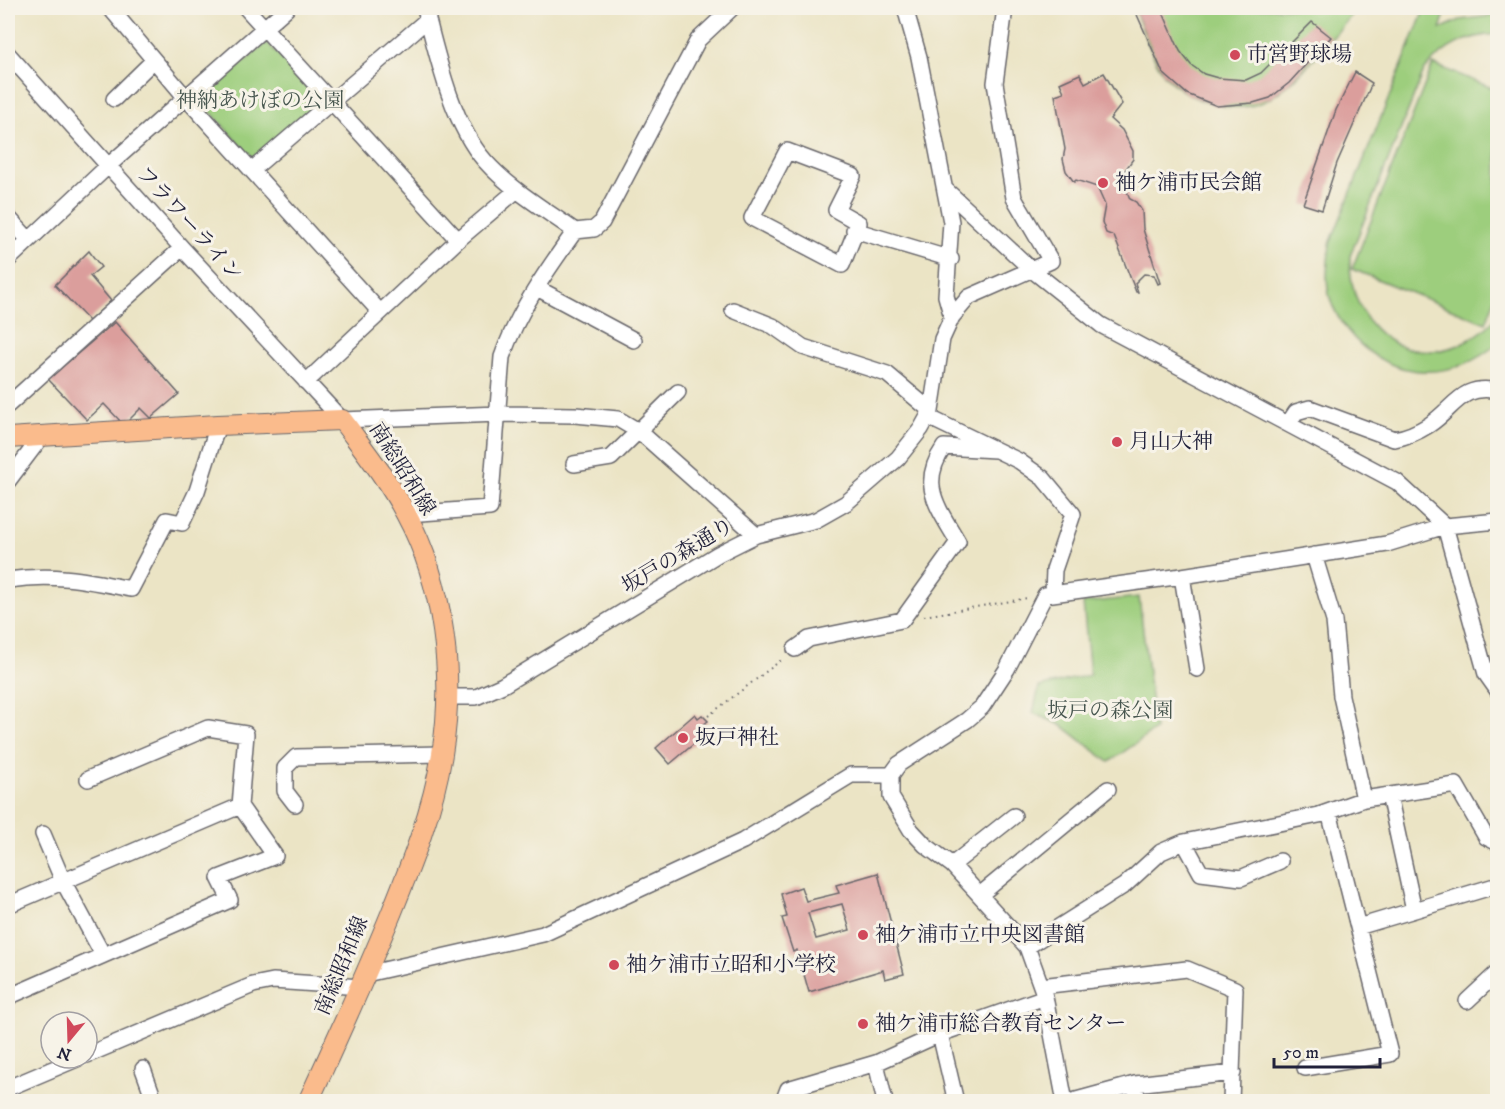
<svg xmlns="http://www.w3.org/2000/svg" width="1505" height="1109" viewBox="0 0 1505 1109" font-family="'IM FELL DW Pica','Noto Serif JP',serif">
<style>
.green{fill:#9dce7d;stroke:#60785c;stroke-width:1.5}
.building{fill:#db9e9c;fill-rule:evenodd}
.lines{fill:none;stroke-linecap:round;stroke-linejoin:round}
.minor-casing{stroke:#68666b;stroke-width:18}
.major-casing{stroke:#68666b;stroke-width:22}
.path{stroke:#68666b;stroke-width:2;stroke-dasharray:1.5 4.5;stroke-linecap:butt}
.minor{stroke:#fff;stroke-width:15}
.major{stroke:#fabb8c;stroke-width:20}
.poi-dot{fill:#d1495b;stroke:#f7f3e8;stroke-width:2}
.labels{text-anchor:middle;dominant-baseline:central;stroke-width:6;stroke-linejoin:round;paint-order:stroke}
.poi-label{font-size:21px;fill:#22223b;stroke:#f7f3e8;text-anchor:start}
.park-label{font-size:21px;fill:#47564f;stroke:#f7f3e8}
.street-label{font-size:21px;fill:#22223b;stroke:#f7f3e8}
</style>
<rect width="100%" height="100%" fill="#f7f3e8"/>
<filter id="ink" filterUnits="userSpaceOnUse"><feTurbulence type="fractalNoise" baseFrequency=".0167" numOctaves="2"/><feDisplacementMap in="SourceGraphic" scale="12" xChannelSelector="R" yChannelSelector="G"/><feConvolveMatrix kernelMatrix="1 2 1 2 8 2 1 2 1" color-interpolation-filters="sRGB"/></filter>
<filter id="wash" filterUnits="userSpaceOnUse"><feTurbulence type="fractalNoise" baseFrequency=".008" numOctaves="4" result="noise"/><feDisplacementMap in="SourceGraphic" scale="24" xChannelSelector="R" yChannelSelector="G"/><feGaussianBlur stdDeviation="1.35" result="paint"/><feColorMatrix in="noise" values="0 0 0 0 0 0 0 0 0 0 0 0 0 0 0 0 0 1.4 0 .05"/><feComposite in="paint" operator="in"/></filter>
<g filter="url(#wash)">
<rect width="100%" height="100%" fill="#ebe4c5"/>
<path class="green" d="M1134,8H1358C1332,37 1305,74 1272,97C1241,119 1187,103 1164,74C1152,59 1142,27 1134,8Z
M1425,8L1445,14L1440,29L1460,20L1497,15V34C1467,36 1444,46 1424,71L1350,256C1348,305 1377,352 1432,351C1444,350 1456,348 1467,341C1479,334 1490,327 1497,314L1498,343C1453,382 1394,381 1354,338C1343,326 1333,311 1329,295C1325,278 1328,261 1330,244Z
M267,42L320,102L253,160L200,100Z
M1433,64L1497,90V293L1486,323L1352,269Z
M1139,597L1155,730L1109,762L1061,725L1033,713L1039,687L1090,675L1083,603Z"/>
<g id="blocks">
<path class="building" d="M1134,8H1161L1180,51L1191,65L1204,74L1218,78L1246,80L1261,73L1312,22L1331,37L1289,83L1270,98L1253,103L1217,106L1187,94L1163,73Z
M1355,72L1372,83L1337,163L1322,210L1303,204L1336,110Z
M1104,73L1122,104L1110,119L1122,130L1133,151V159L1121,176L1130,199L1136,202L1142,211L1143,229L1160,283L1158,284L1154,275L1144,274L1135,283L1138,292H1136L1114,236L1106,233L1102,222L1105,205L1097,187L1076,180L1074,182L1066,171L1063,159L1065,149L1055,95L1064,92L1060,83L1080,74L1085,83Z
M89,251L101,267L90,276L111,301L89,321L55,285Z
M115,322L179,394L151,418L141,408L124,425L104,404L87,420L48,379Z
M695,714L698,718L702,715L708,721L703,725L709,731L670,764L656,748Z
M878,873L904,974L885,979L883,970L809,992L797,950L793,952L782,918L787,917L781,894L801,887L806,901L839,893L836,885ZM842,904L850,930L816,939L808,913Z"/>
</g>
</g>
<g filter="url(#ink)">
<use href="#blocks" fill-opacity="0" stroke="#68666b" stroke-width="1.5"/>
<g class="lines">
<defs>
<path id="minor" d="M110,8L187,99L380,312
M246,8L458,240
M425,8C437,55 452,124 485,161C510,189 544,209 575,231L594,229L602,222L698,40L732,8
M905,8L919,57L951,222L946,296L952,317
M8,54L182,248L342,420L499,414L575,415L618,419L640,432L756,535
M114,99L154,60
M787,151L853,176L836,210L859,223L842,265L752,218Z
M253,169L428,19
M946,190L1032,270L1101,325L1397,482L1445,526L1486,674L1498,691
M8,217L28,239
M854,230L951,259
M8,260L108,166L287,8
M537,288L634,340
M733,310L773,326L803,347L887,374L931,411
M306,382L458,240L517,190
M8,405L182,248
M928,417L1019,461L1043,478L1073,514L1054,570L1053,593
M1288,424L1296,412L1310,408L1394,439C1406,437 1418,432 1429,425C1455,408 1461,383 1498,391
M574,464L611,458L678,392
M8,481L42,436
M407,514L490,508L502,357C518,311 547,270 575,231
M1314,555L1334,621L1341,696L1364,799
M8,580C53,573 86,580 131,589L167,520L182,523L197,491L218,425
M795,649L809,639L902,620L958,542C938,507 918,485 944,447L995,450
M1197,669L1182,576L1387,544L1445,526L1498,521
M447,697H476L503,685L718,554L756,535L816,520L846,503L898,458L921,429L931,411L942,339L952,317L969,297L1051,261L1014,198L995,83L1005,8
M1389,795L1414,910
M295,804L285,791V768L296,757L442,754
M43,834L63,881L103,955
M1184,842L1201,873L1241,878L1280,861
M952,865L1014,816
M981,894L1108,789
M8,905L240,806
M1358,927L1498,885
M1027,947L1125,885L1161,852L1184,842L1319,815L1364,799L1456,785L1486,837L1498,843
M366,974L543,934L743,841L851,775H891
M1041,986L1187,969L1235,989L1231,1102
M8,997L230,900L219,878L275,856L240,806L246,734L208,728L88,779
M1467,1001L1498,972
M940,1034L956,1102
M87,1055L253,985L273,981L361,987
M876,1063L885,1102
M1305,1068L1390,1054L1329,812
M143,1069L155,1102
M1135,1084L1138,1102
M8,1088L79,1058
M783,1102L788,1089L876,1063L940,1034L1045,997
M1065,1102L1045,997L1027,947L952,865L925,845L911,830L891,797V775L899,764L967,720L982,707L1007,669L1045,595L1182,576
M1069,1102L1135,1084L1233,1073"/>
<path id="major" d="M8,438L218,425L342,420C364,450 389,481 406,514C444,584 455,676 442,754C433,810 412,862 391,914C365,977 337,1039 308,1102"/>
</defs>
<use href="#minor" class="minor-casing"/>
<use href="#major" class="major-casing"/>
<path class="path" d="M924,616L1028,598
M708,716L784,658"/>
<use href="#minor" class="minor"/>
<use href="#major" class="major"/>
</g>
</g>
<g class="poi-dot">
<circle cx="1235" cy="55" r="6"/>
<circle cx="1103" cy="183" r="6"/>
<circle cx="1117" cy="442" r="6"/>
<circle cx="683" cy="738" r="6"/>
<circle cx="863" cy="935" r="6"/>
<circle cx="614" cy="965" r="6"/>
<circle cx="863" cy="1024" r="6"/>
</g>
<g class="labels">
<g class="poi-label">
<text x="1247" y="55">市営野球場</text>
<text x="1115" y="183">袖ケ浦市民会館</text>
<text x="1129" y="442">月山大神</text>
<text x="695" y="738">坂戸神社</text>
<text x="875" y="935">袖ケ浦市立中央図書館</text>
<text x="626" y="965">袖ケ浦市立昭和小学校</text>
<text x="875" y="1024">袖ケ浦市総合教育センター</text>
</g>
<g class="park-label">
<text x="260" y="101">神納あけぼの公園</text>
<text x="1110" y="711">坂戸の森公園</text>
</g>
<g class="street-label">
<text transform="translate(189 224) rotate(48)">フラワーライン</text>
<text transform="translate(402 469) rotate(58)">南総昭和線</text>
<text transform="translate(678 556) rotate(-31)">坂戸の森通り</text>
<text transform="translate(342 966) rotate(-67)">南総昭和線</text>
</g>
</g>
<rect width="1505" height="1109" fill="none" stroke="#f7f3e8" stroke-width="30"/>
<g transform="translate(69 1040) rotate(199)"><circle r="28" fill="#f7f3e8" stroke="#a29fa3" stroke-width="1.5"/>
<path d="M0-4.5L10 22L0 15L-10 22Z" fill="#d1495b"/>
<text y="-9" font-size="16" font-weight="bold" text-anchor="middle" fill="#22223b">N</text>
</g>
<path d="M1274 1058v9h106v-9" fill="none" stroke="#22223b" stroke-width="3"/>
<text x="1283" y="1058" font-size="18" fill="#22223b" stroke="#f7f3e8" stroke-width="4.5" paint-order="stroke">50 m</text>
</svg>
